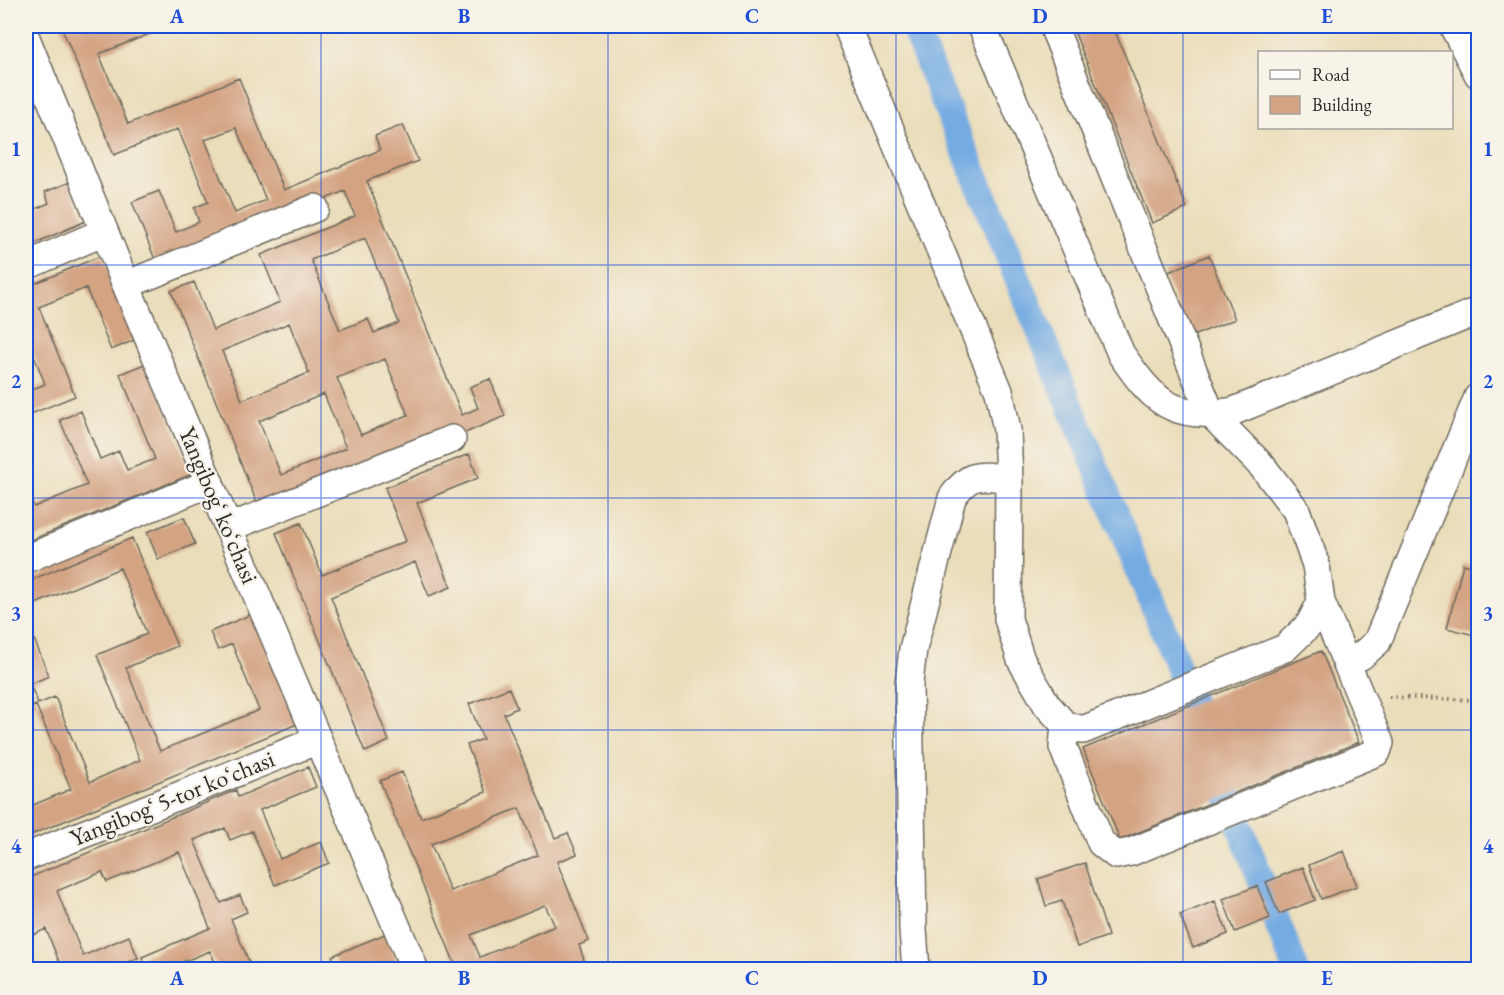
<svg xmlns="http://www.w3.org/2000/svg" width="1504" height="995" viewBox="0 0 1504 995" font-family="'EB Garamond',serif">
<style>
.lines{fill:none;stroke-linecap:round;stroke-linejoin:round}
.canal{stroke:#73abe2;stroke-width:27}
.building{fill:#d3a382;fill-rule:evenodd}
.minor-casing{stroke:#6e695d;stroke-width:30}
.path{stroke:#6e695d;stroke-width:4;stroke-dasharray:1.5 4.5;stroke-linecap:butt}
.minor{stroke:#fff;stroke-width:27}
.grid{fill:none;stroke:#1d4ed8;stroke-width:1.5;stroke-opacity:0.55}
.labels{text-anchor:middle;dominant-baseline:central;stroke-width:4.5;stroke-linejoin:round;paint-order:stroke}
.street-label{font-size:24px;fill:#2b2b2b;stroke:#f7f3e8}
.neatline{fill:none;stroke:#1d4ed8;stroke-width:2}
.grid-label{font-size:20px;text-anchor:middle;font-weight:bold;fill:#1d4ed8}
</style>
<rect width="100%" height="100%" fill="#f7f3e8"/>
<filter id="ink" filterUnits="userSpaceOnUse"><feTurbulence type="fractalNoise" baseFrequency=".0167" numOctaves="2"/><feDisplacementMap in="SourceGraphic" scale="12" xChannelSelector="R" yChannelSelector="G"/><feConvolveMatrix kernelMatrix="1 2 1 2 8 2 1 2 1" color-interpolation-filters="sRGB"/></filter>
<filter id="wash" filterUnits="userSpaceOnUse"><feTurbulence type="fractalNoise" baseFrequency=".008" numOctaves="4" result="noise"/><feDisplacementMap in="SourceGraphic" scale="24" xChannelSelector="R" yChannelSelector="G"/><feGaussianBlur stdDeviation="1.35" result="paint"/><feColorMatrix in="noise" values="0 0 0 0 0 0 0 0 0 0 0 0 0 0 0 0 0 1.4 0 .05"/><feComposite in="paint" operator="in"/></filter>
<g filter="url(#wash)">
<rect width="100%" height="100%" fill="#eaddba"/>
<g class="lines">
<path class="canal" d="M913,26L1165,634L1296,970"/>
</g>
<g id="blocks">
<path class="building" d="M61,26H170L99,54L128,124L239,78L284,190L380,150L375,136L403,125L418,161L367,181L462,415L478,408L470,387L490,379L505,416L453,438L259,508L171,291L194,282L213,330L280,302L261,255L355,216L345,191L158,267L132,202L159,191L176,232L199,222L194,208L208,202L178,129L114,155ZM236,128L266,200L235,213L205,140ZM365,238L399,323L374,333L368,319L340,330L311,260ZM289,323L309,373L242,400L222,351ZM385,359L408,415L361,435L337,378ZM324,394L346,448L281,475L259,421Z
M1072,26H1113L1187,208L1152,223Z
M26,73L36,98L26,102Z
M70,182L86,221L26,247V213L49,203L45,192Z
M103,255L137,339L111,350L86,288L39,307L75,396L26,416V392L45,384L26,335V287Z
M1209,255L1235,319L1190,337L1164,274Z
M147,363L192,474L26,542V486L34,507L87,485L60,420L81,411L100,459L119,451L127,470L155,459L120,374Z
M469,454L478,478L417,503L451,587L429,596L415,562L331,597L389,741L365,752L276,533L301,523L322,575L406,541L385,488Z
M184,517L195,544L158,559L147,532Z
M132,538L177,646L126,668L160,751L259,710L232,644L218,650L210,632L252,614L297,724L26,837V808L71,789L36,705L26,709V686L30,684L38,704L55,697L90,782L140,760L97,655L147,634L120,568L26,608V582Z
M1463,564L1478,568V636L1447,628Z
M26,619L49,676L30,684L26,673Z
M1321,651L1359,742L1120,840L1083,749Z
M509,688L517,708L504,714L555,838L568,833L577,854L557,862L589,941L579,945L587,969H457L380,781L402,772L421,818L486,792L467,745L483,739L469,704ZM519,808L538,855L450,891L431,844ZM545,905L555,926L480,957L471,935Z
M308,767L316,787L260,810L280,859L321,842L329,863L275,885L252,831L230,840L225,828L194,840L221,903L240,895L247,912L231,919L252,969H218L210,951L165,969H147L142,957L210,928L179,852L107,882L102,872L57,891L83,956L129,936L138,958L110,969H62L46,929L26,938V879L236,790L238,797Z
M1344,851L1357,886L1321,899L1309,865Z
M1085,863L1108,936L1077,947L1062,901L1046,906L1038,879Z
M1303,867L1315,900L1279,914L1266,882Z
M1257,886L1270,918L1235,932L1223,899Z
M1215,901L1228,934L1193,948L1180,915Z
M385,934L400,969H338L332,956Z"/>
</g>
</g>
<g filter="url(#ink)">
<use href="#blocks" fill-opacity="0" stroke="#6e695d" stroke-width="1.5"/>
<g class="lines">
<defs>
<path id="minor" d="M847,26L999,391L1007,430L1009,479L1008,619L1021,660L1047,705L1065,725L1083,730L1285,648L1309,625L1321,602L1316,565L1296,510L1262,466L1211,414L1053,26
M982,26L1121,354C1154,402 1171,420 1234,411L1478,311
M1453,26L1478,74
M26,38L126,285L415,970
M26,266L104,232
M126,285L315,208
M228,528L452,439
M26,559L210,483
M1346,662L1361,656L1377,642L1478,397
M1065,725L1063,747L1101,843L1116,855L1131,852L1377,752L1380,743L1321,602
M26,857L318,740
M916,970L913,930L909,683L913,649L952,498C970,471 980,475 1009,479"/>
</defs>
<use href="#minor" class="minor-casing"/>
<path class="path" d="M1389,697L1478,700"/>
<use href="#minor" class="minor"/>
</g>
</g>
<path class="grid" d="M321,26V970M608,26V970M896,26V970M1183,26V970M26,265H1478M26,498H1478M26,730H1478"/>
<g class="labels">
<g class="street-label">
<text transform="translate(219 505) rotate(67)">Yangibogʻ koʻchasi</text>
<text transform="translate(172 798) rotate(-22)">Yangibogʻ 5-tor koʻchasi</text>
</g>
</g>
<rect width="1504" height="995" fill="none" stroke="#f7f3e8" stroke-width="66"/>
<rect x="1258" y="51" width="195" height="78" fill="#f7f3e8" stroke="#a5a39c" stroke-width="1.5"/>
<rect x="1270" y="70" width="30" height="9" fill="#ffffff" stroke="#a5a39c" stroke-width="1.5"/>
<text x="1312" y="81" font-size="18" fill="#2b2b2b">Road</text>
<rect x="1270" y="96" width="30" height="18" fill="#d3a382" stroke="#a5a39c" stroke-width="1.5"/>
<text x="1312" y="111" font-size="18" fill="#2b2b2b">Building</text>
<rect x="33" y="33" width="1438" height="929" class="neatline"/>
<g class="grid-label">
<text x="177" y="23">A</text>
<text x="464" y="23">B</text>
<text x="752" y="23">C</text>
<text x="1040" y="23">D</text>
<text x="1327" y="23">E</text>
<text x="16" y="156">1</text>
<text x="1488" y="156">1</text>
<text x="16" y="388">2</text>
<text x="1488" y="388">2</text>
<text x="16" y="620">3</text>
<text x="1488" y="620">3</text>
<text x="16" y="853">4</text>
<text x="1488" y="853">4</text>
<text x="177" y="985">A</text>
<text x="464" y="985">B</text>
<text x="752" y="985">C</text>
<text x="1040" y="985">D</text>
<text x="1327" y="985">E</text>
</g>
</svg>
